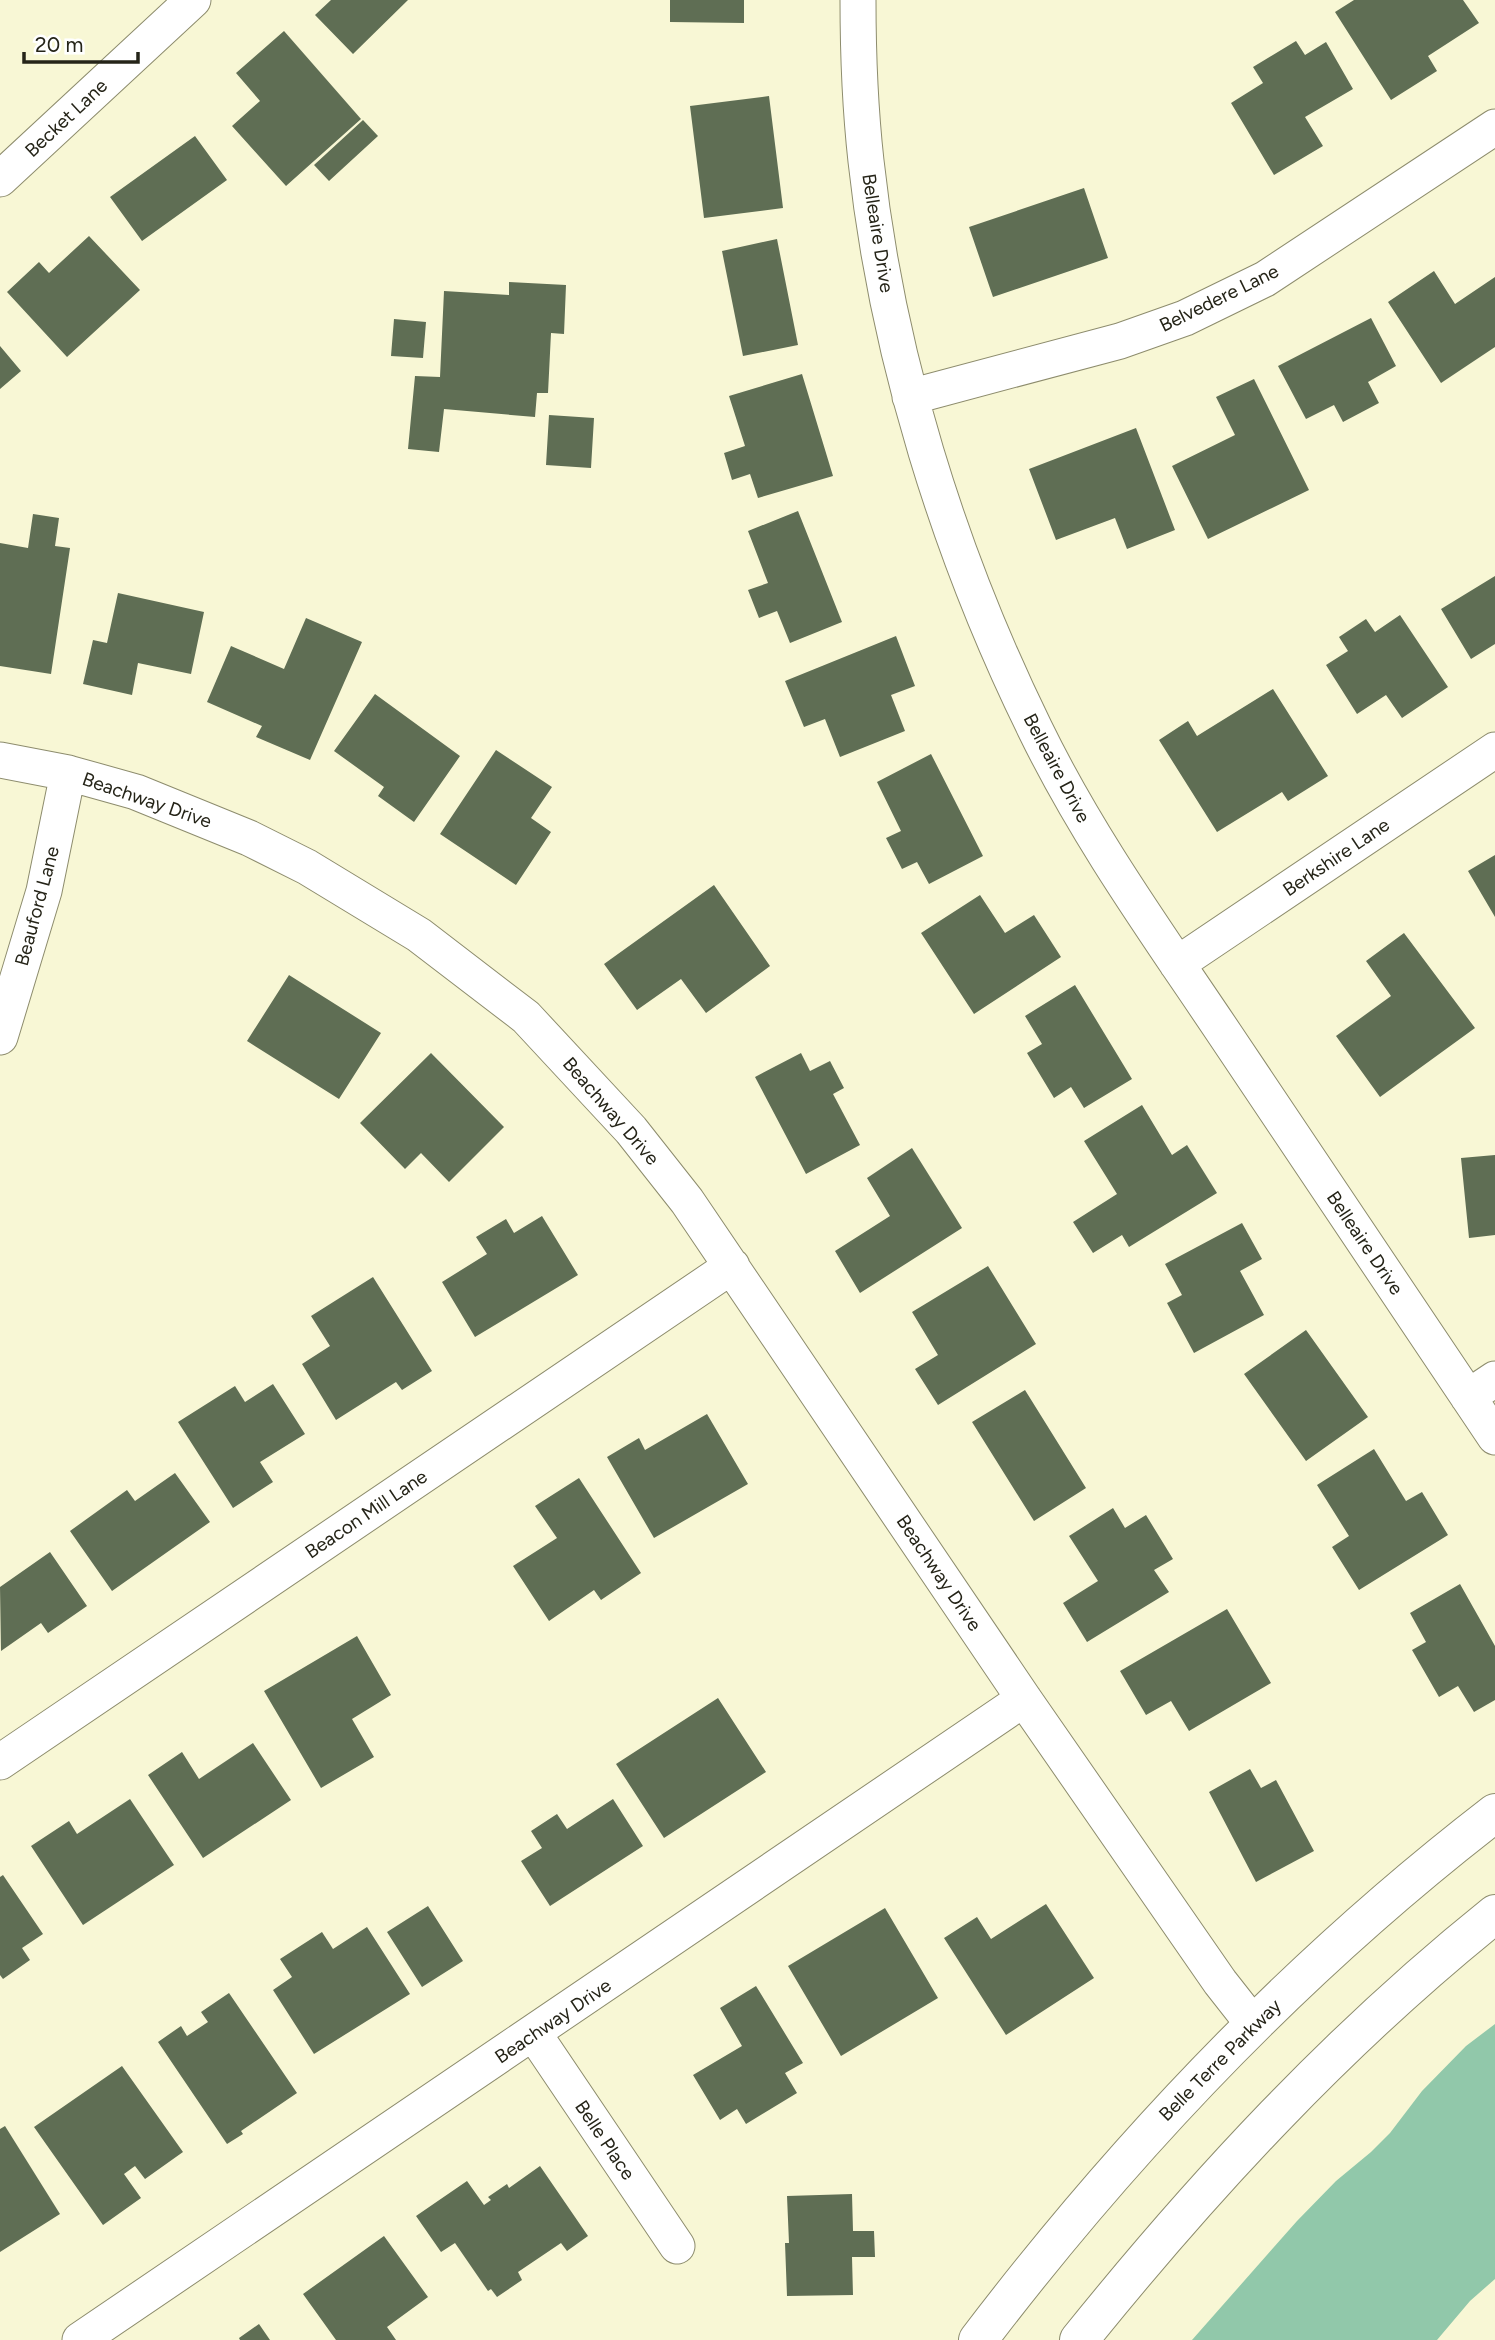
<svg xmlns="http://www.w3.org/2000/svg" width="1495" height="2340" viewBox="0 0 1495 2340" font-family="Figtree,sans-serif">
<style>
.water{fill:#91c8aa}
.building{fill:#5f6e54}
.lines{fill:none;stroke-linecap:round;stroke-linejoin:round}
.street-casing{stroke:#8d8c6d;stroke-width:37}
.secondary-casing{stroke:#8d8c6d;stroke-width:40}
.street{stroke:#fff;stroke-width:35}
.secondary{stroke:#fff;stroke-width:38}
.labels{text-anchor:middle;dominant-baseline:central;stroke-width:7;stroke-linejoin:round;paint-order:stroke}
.street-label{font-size:19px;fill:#252418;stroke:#fff}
</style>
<rect width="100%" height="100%" fill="#f8f7d5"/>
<path class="water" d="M1495,2024V2279L1470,2301L1437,2340H1192L1297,2221L1336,2181L1371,2152L1390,2133L1422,2091L1466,2046Z"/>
<path class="building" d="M331,0H408L353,54L315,15Z
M670,0H744V23L670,22Z
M1354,0H1463L1479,23L1428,56L1437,71L1391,100L1335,12Z
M284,31L361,119L286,186L232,126L260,101L236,73Z
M1296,41L1305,55L1326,42L1353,89L1305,117L1323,146L1274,175L1231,103L1263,83L1253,67Z
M769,96L783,208L704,218L690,106Z
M363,120L378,136L329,181L314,165Z
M195,136L227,180L142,241L110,197Z
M1084,188L1108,258L993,297L969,227Z
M89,236L140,290L67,357L7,292L39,262L49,273Z
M777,239L798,345L743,356L722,251Z
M1434,271L1455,304L1495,277V347L1441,383L1388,302Z
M509,282L566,285L564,334L551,333L548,393H537L535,417L444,409L439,452L408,449L415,376L440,377L444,291L509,295Z
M1371,318L1396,366L1368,382L1379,403L1343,422L1334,405L1306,419L1278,366Z
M394,319L426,322L423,358L391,356Z
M0,346L21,371L0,389Z
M802,374L833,476L758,498L750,474L732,480L724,453L745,446L729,396Z
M1254,379L1309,490L1208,539L1172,466L1235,435L1216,397Z
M549,415L594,418L591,468L546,465Z
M1136,428L1175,530L1127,549L1115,518L1056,540L1029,469Z
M798,511L842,622L790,643L777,611L759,618L748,590L768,583L748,531Z
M33,514L59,518L55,546L70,548L51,674L0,666V543L28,548Z
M1495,576V644L1471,659L1441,609Z
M118,593L204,612L191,674L138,663L132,695L83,684L93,640L107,643Z
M1400,615L1448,687L1402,718L1386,695L1357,714L1326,665L1348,651L1339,637L1366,619L1375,632Z
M306,618L362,642L310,760L256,737L262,726L207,702L231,646L284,669Z
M896,636L915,686L891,695L905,731L840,757L825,719L804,727L785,681Z
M1273,689L1328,776L1288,801L1282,792L1217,832L1159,740L1188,721L1197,736Z
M375,694L460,756L414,822L378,796L384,787L334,751Z
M496,750L552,787L531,818L551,832L516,885L440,834Z
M931,754L983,856L929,884L917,862L902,869L886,838L901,831L877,782Z
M1495,855V917L1468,871Z
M714,885L770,966L706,1013L681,979L637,1010L604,964Z
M980,895L1005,933L1034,915L1061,957L974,1014L921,933Z
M1404,933L1475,1028L1380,1097L1336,1036L1391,996L1366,961Z
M289,975L381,1033L339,1099L247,1041Z
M1075,985L1132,1079L1084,1108L1071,1087L1054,1098L1027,1053L1042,1044L1025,1016Z
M431,1053L504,1127L449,1182L421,1153L405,1169L360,1123Z
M801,1053L810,1071L830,1061L844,1088L833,1094L860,1145L806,1174L755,1077Z
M1142,1105L1172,1155L1187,1145L1217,1193L1129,1247L1122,1235L1093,1253L1073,1222L1117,1194L1084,1141Z
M912,1148L962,1228L860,1293L835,1251L890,1216L867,1178Z
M1495,1155V1235L1469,1238L1461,1158Z
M542,1216L578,1275L475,1337L442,1282L487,1254L476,1237L506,1219L514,1233Z
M1242,1223L1262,1259L1240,1271L1264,1315L1194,1353L1167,1303L1182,1295L1165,1264Z
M988,1266L1036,1344L938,1405L915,1369L938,1355L912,1312Z
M373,1277L432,1371L402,1390L396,1382L336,1420L302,1364L330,1346L311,1316Z
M1306,1330L1368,1417L1306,1461L1244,1374Z
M273,1384L305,1434L260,1462L273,1482L233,1508L178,1422L235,1386L245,1402Z
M1025,1390L1086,1488L1034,1521L972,1422Z
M707,1414L748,1484L654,1538L607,1457L639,1438L645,1450Z
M1374,1449L1406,1501L1422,1492L1448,1535L1359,1590L1332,1547L1349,1536L1317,1485Z
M175,1473L210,1522L112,1591L70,1531L127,1490L135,1501Z
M579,1478L641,1573L601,1600L594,1590L549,1621L513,1566L557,1538L535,1506Z
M1113,1508L1125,1528L1146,1515L1173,1559L1154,1570L1169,1592L1087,1642L1063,1603L1098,1581L1069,1536Z
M50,1552L87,1606L48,1633L41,1623L1,1651L0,1587Z
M1460,1584L1495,1646V1700L1474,1712L1458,1686L1439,1697L1412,1650L1426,1642L1410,1613Z
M1227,1609L1271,1683L1189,1731L1171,1701L1146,1715L1120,1671Z
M357,1636L391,1695L352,1719L374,1757L321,1788L264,1691Z
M718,1698L766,1772L664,1838L616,1764Z
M253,1743L291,1800L203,1858L148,1775L182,1752L199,1779Z
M1250,1769L1261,1788L1276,1780L1314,1851L1256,1882L1209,1792Z
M130,1799L174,1865L83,1925L31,1846L69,1821L77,1834Z
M613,1799L643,1846L550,1906L521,1861L542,1848L531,1831L557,1814L567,1829Z
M3,1875L43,1934L22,1948L30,1960L3,1979L0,1975V1877Z
M1046,1904L1094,1978L1006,2035L944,1938L977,1917L991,1939Z
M428,1906L463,1961L422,1987L387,1932Z
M885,1908L938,1998L841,2056L788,1966Z
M367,1927L410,1994L314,2054L273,1990L292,1977L280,1959L322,1932L333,1949Z
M756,1986L803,2063L785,2073L797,2093L746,2124L737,2109L720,2120L693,2075L742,2046L720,2008Z
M229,1993L297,2093L241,2131L243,2134L227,2144L158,2042L181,2026L187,2036L208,2022L201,2012Z
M122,2066L183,2152L145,2179L135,2166L124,2174L141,2198L103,2225L34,2127Z
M5,2126L60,2214L0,2252V2129Z
M540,2166L588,2236L567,2251L561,2243L518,2272L522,2280L497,2297L491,2289L488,2291L455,2243L441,2252L416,2216L467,2181L484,2205L491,2200L488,2197L507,2184L509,2188Z
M852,2194L853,2231H874L875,2257H852L853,2295L787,2296L785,2243H789L787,2196Z
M384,2236L428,2297L387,2327L396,2340H336L303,2294Z
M259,2324L270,2340H240L239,2338Z"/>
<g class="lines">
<defs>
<path id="street" d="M858,0C858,54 860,107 866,161C887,355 949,554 1035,729C1088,838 1159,936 1226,1036C1316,1170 1405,1304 1495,1437
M0,179L193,0
M910,397L1120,341L1185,318L1265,279L1495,127
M0,760L68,773L136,792L249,838L307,867L419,935L526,1017L631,1130L687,1201L1024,1699L1220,1982L1253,2024
M1177,964L1495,750
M0,1037L44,891L68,773
M1468,1397L1495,1379
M0,1762L732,1266
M534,2034L677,2246
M80,2340L1024,1699"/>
<path id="secondary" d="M978,2340C1128,2143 1299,1964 1495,1813
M1079,2340C1204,2185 1339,2039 1495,1914"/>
</defs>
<use href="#street" class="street-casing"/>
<use href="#secondary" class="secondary-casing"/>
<use href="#street" class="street"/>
<use href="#secondary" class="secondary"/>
</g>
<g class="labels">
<g class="street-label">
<text transform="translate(66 118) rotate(-43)">Becket Lane</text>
<text transform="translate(878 233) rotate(81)">Belleaire Drive</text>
<text transform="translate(1219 298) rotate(-26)">Belvedere Lane</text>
<text transform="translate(1057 768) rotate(62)">Belleaire Drive</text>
<text transform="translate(147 800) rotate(19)">Beachway Drive</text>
<text transform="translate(1336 857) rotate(-34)">Berkshire Lane</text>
<text transform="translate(37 906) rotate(-75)">Beauford Lane</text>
<text transform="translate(611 1111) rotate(49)">Beachway Drive</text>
<text transform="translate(1365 1243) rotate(56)">Belleaire Drive</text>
<text transform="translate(366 1514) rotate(-34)">Beacon Mill Lane</text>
<text transform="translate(939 1573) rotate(56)">Beachway Drive</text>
<text transform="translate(553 2021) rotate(-34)">Beachway Drive</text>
<text transform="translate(1220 2060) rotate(-45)">Belle Terre Parkway</text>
<text transform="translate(605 2140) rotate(56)">Belle Place</text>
</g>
</g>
<path d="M24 52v10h114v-10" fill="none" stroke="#252418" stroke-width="3.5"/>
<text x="35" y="52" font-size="21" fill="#252418" stroke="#ffffff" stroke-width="5" paint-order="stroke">20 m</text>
</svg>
